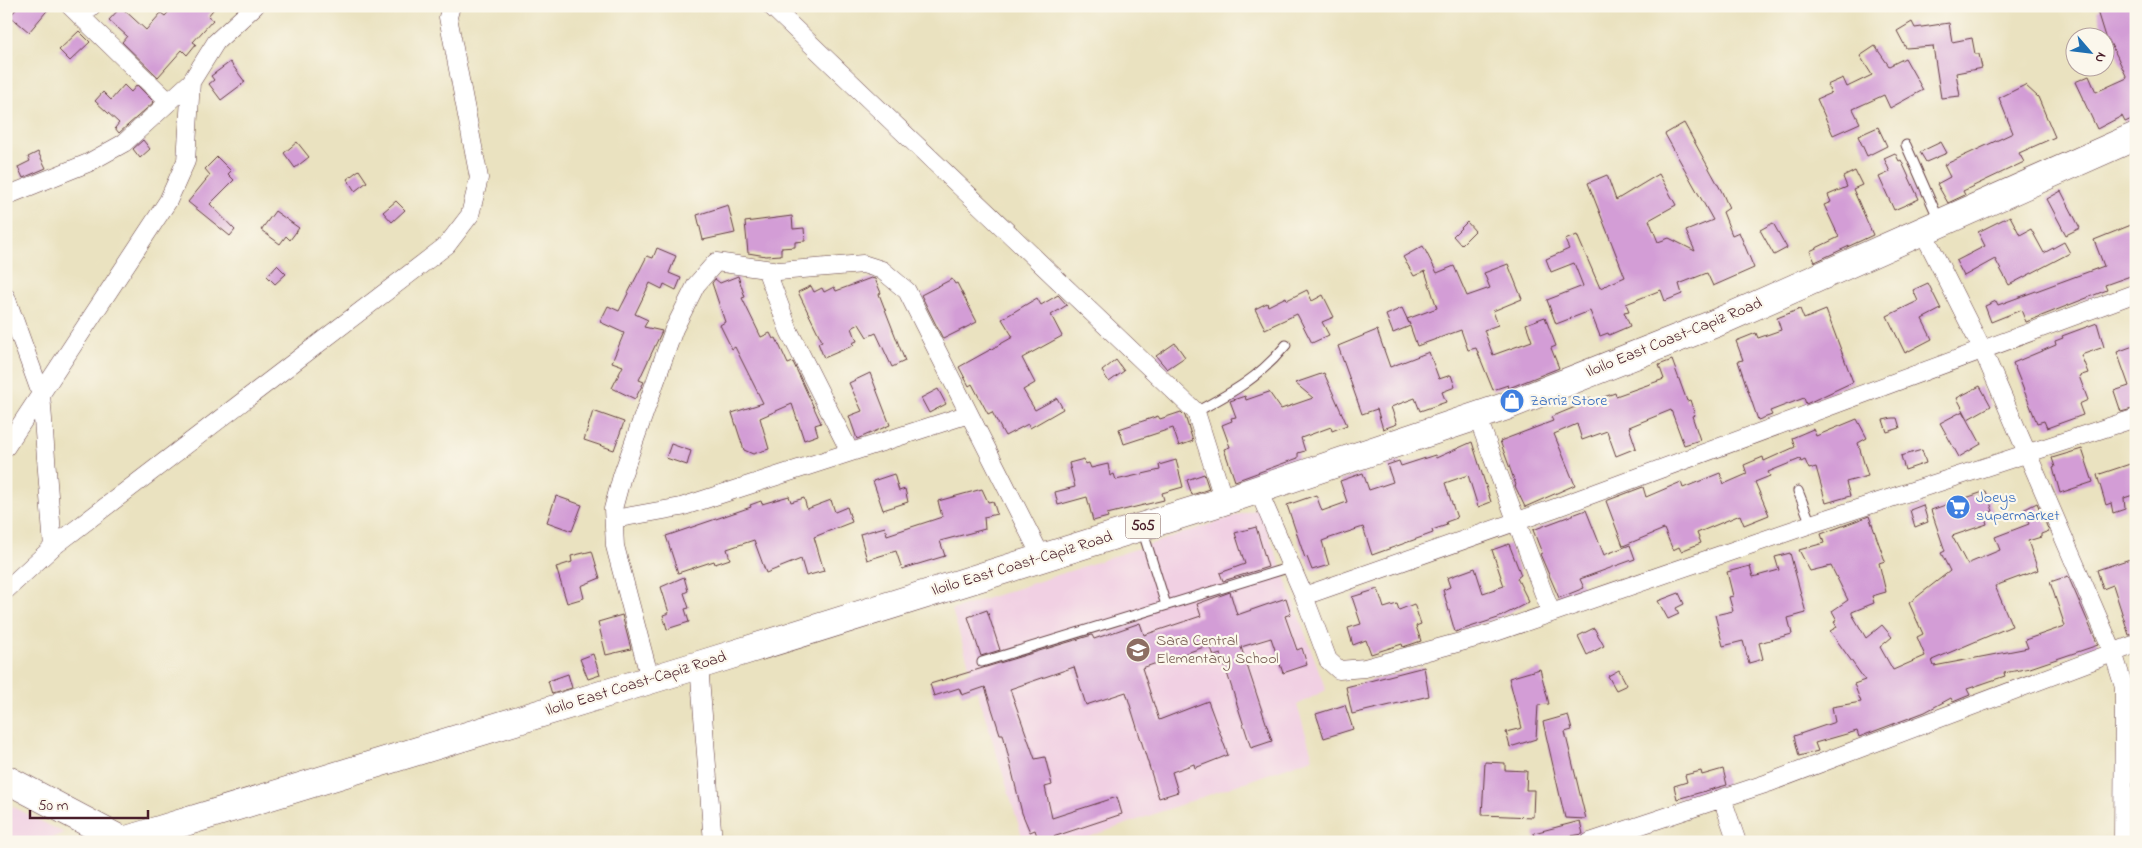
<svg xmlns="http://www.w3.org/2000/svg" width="2142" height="848" viewBox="0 0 2142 848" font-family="'Indie Flower',sans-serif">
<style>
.built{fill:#f1d0e3}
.building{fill:#d39dd6}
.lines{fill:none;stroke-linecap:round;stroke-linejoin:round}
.lane-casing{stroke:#623c41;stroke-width:11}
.street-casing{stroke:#623c41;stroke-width:19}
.primary-casing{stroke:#623c41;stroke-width:29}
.lane{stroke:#fff;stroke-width:9}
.street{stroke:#fff;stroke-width:18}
.primary{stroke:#fff;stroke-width:28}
.labels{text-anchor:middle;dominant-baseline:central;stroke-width:4.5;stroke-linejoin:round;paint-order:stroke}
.shield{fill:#fbf7ec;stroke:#7f6065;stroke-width:1}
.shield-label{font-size:15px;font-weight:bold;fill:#4a1f2b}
.street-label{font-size:16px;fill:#4a1f2b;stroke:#fbf7ec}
.shop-label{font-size:16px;fill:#366cbe;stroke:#fbf7ec;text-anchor:start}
.education-label{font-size:16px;fill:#785e54;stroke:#fbf7ec;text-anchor:start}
</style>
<rect width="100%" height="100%" fill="#fbf7ec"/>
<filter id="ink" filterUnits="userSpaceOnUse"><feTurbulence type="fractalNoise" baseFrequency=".02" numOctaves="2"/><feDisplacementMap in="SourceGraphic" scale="10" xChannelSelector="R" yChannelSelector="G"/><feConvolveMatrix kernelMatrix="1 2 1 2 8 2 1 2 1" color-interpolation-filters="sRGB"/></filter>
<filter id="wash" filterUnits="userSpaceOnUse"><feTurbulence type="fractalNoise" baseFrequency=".0096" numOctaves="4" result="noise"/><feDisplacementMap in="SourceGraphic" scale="20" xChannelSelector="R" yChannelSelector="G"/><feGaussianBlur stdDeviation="1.12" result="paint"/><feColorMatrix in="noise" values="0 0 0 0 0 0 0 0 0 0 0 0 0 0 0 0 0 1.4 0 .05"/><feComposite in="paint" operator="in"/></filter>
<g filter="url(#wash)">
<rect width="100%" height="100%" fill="#eae2c0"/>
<path class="built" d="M1259,508L1326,690L1297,705L1313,758L1075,842H1024L952,610Z
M6,803L64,833L42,842H6Z"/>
<g id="blocks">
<path class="building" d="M19,6H51L29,32L10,16Z
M174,6H216L208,16L213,20L193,42L196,44L187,55L182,50L158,77L122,42L127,36L109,20L121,7L146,30L161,13L165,16Z
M2099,6H2136V117L2125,122L2122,116L2097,129L2075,82L2089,76L2096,92L2127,78L2117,56L2108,39L2106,40L2097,11L2100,10Z
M1912,22L1915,28L1949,23L1952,42L1972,38L1975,54H1979L1982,68L1956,73L1960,96L1941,98L1933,46L1906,48L1897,31Z
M79,31L90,42L70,61L59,50Z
M1875,46L1889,66L1905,58L1923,90L1890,108L1884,95L1853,109L1860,123L1833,135L1817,99L1831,93L1827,85L1843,78L1847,87L1872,75L1860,56Z
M230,62L245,82L221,100L209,84L214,80L211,76Z
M124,85L131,92L137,85L154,102L119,133L115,128L119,123L95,101L103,92L111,100Z
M2025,85L2038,97L2055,137L2019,153L2024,162L1963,191L1965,195L1948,203L1937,184L1950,177L1944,165L2013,133L1999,98Z
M1684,123L1722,192L1729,208L1723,212L1732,235L1739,232L1754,268L1713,286L1707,273L1679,284L1682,294L1665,301L1661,290L1626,304L1629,311L1624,312L1630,326L1609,335L1608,333L1600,336L1590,311L1556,324L1547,300L1583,286L1574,263L1551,272L1546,259L1569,249L1565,240L1577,235L1600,288L1625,277L1588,183L1607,175L1616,200L1659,174L1676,205L1649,220L1658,242L1669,238L1695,251L1686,231L1713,220L1665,134Z
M1878,127L1887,146L1867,156L1858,136Z
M143,140L150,149L140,158L133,149Z
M297,142L309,157L295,168L284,153Z
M1941,142L1947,153L1926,162L1920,152Z
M38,152L46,168L23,178L18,167L30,161L28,157Z
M1895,153L1899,161L1901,160L1919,199L1894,210L1879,177L1890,172L1884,158Z
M217,157L231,171L228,174L234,180L210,204L235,230L230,236L188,202L210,175L205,169Z
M359,170L367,182L355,191L347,179Z
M1855,171L1862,185L1853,189L1873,235L1815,262L1810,251L1839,237L1824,205L1831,202L1828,195L1847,187L1843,177Z
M2061,191L2080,228L2066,235L2047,199Z
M396,201L405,210L392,222L383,212Z
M728,205L735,233L703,240L697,215Z
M275,211L299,228L290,240L286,236L280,244L261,230Z
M792,216L793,229L804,228L805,241L795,242V247L781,248V255L766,256L748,253L745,222Z
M2010,216L2020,235L2031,229L2044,253L2064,242L2070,253L2009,285L1995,259L1964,276L1956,261L1985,246L1978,232Z
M1467,222L1475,231L1461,245L1453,236Z
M1773,223L1787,248L1774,255L1760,230Z
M2136,223V274L2105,285L2107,290L2026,322L2021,310L1991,322L1985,306L1996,301L1998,305L2104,266L2094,240Z
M1423,246L1437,273L1454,266L1467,296L1490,288L1484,273L1508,264L1522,299L1493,311L1498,325L1484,330L1493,355L1532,341L1526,324L1545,317L1556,346L1551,348L1559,368L1509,388L1508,385L1493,390L1476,348L1468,350L1461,330L1417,346L1410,326L1393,333L1386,315L1402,308L1410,325L1407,319L1437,308L1425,271L1414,276L1403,257Z
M657,248L676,256L669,273L681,278L676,290L664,284L662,289L650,283L635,314L648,320L644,327L662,331L639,380L644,382L635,399L612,388L623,366L612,362L624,333L600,322L608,306L619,311L647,256L653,258Z
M277,265L286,274L275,284L267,276Z
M738,276L745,297L742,298L761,337L770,333L773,339L776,338L788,364L793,362L821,423L815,425L818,435L804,440L792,404L760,418L769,449L753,454L744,450L732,413L763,403L735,347L732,349L720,325L725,322L712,283L715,279L720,283Z
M871,278L875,279L881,293L879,294L905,361L892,367L876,333L867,337L859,324L852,328L857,341L852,343L854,345L824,358L818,343L822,341L798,292L811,286L814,292L822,288L824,292L834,287L836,291Z
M952,279L955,284L957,283L977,322L943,339L921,295Z
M1928,283L1941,309L1922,319L1932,339L1905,353L1887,316L1918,301L1913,290Z
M1307,290L1312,301L1323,295L1334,317L1322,322L1329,335L1312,343L1297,314L1265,329L1255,309L1267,303L1268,306L1286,297L1287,300Z
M1058,295L1067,305L1051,315L1062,336L1022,358L1035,383L1023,390L1035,410L1057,398L1063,409L1030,428L1028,424L1005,436L992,412L988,414L972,384L969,386L959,367L1013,337L1002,319L1037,298L1041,305Z
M1800,309L1804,319L1826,310L1853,382L1806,404L1804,398L1770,411L1772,415L1758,420L1738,361L1743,360L1736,341L1756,333L1758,338L1781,330L1777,318Z
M2097,323L2104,347L2081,355L2088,373L2079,376L2088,400L2079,404L2083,415L2047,428L2044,421L2037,423L2013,363L2056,345L2055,341L2063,338L2062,336Z
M1377,330L1390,367L1429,352L1439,379L1451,375L1455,387L1442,392L1446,402L1420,411L1415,398L1391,407L1397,424L1383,429L1377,409L1362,414L1338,346Z
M1175,343L1185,357L1167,369L1156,356Z
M2136,345V408L2121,412L2114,391L2129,386L2117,352Z
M1116,360L1124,371L1109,382L1102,371Z
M1672,360L1687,401L1690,400L1695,415L1692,416L1700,440L1684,445L1671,410L1629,427L1636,448L1616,456L1607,431L1582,440L1577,424L1554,434L1575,485L1525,507L1515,486L1516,485L1500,441L1553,421L1551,417L1580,405L1579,402L1592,398L1593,401L1615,393L1616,396L1664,379L1659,365Z
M870,373L890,425L857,439L849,416L862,411L849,383Z
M1324,373L1347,425L1332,431L1331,427L1301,438L1305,451L1298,453V458L1235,481L1224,449L1230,447L1222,425L1232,421L1231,418L1236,417L1230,401L1245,396L1246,400L1269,392L1281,409L1313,398L1295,383Z
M1980,386L1991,406L1968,419L1957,398Z
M938,389L946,404L929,413L921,398Z
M593,411L624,422L614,450L584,440Z
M1963,411L1981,444L1959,457L1940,423Z
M1181,412L1185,416L1193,441L1179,446L1173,428L1124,444L1119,429L1158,416L1160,419Z
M1892,418H1897L1900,428L1887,432L1883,420Z
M1857,419L1867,438L1858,443L1868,476L1846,482L1850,496L1826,503L1816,467L1809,469L1805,460L1801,462L1800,459L1768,472L1770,476L1755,482L1769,515L1744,525L1740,515L1697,533L1701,543L1681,551L1679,547L1673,550L1664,529L1623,546L1606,501L1643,487L1646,497L1681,482L1683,488L1720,473L1724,484L1747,474L1744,465L1763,457L1764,461L1795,447L1792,438L1813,429L1816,436Z
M1472,442L1491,502L1478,507L1468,475L1445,483L1457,518L1446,522L1447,525L1432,530L1433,533L1372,555L1363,527L1330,538L1322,541L1329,565L1312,570L1307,557L1305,558L1287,505L1316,495L1322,511L1347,502L1340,481L1363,473L1369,490L1393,482L1387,465L1399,461L1401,466L1435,455L1436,458Z
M671,444L691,451L687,465L666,458Z
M2082,449L2093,482L2060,493L2053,468L2055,467L2052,458Z
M1922,450L1926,463L1905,470L1901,456Z
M1084,459L1085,464L1089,463L1091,468L1108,464L1110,476L1114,474L1116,480L1160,470L1159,465L1176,460L1183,487L1162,493L1164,500L1107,514L1108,517L1093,521L1087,497L1058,505L1055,492L1075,487L1069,463Z
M2136,462V494L2124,498L2125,509L2113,513L2111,503L2106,505L2097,475Z
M894,474L899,491L905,489L908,502L883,510L873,481Z
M1204,474L1209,489L1192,495L1187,480Z
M982,489L988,502L993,501L997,514L984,517L985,529L940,541L945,556L902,569L896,551L867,560L860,534L885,527L887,535L942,517L938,501Z
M1986,491L1993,511L1984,514L1987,524L1952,536L1967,564L2000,550L1995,537L2029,524L2023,510L2037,503L2049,531L2041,534V537L2028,541L2038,570L1995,586L2012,626L1932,660L1934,666L2028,648L2025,640L2065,626L2050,582L2068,576L2098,645L2030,668L2004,673L2005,676L1967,689L1970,695L1965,697L1953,702L1951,698L1925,712L1859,737L1857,731L1815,743L1818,751L1799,756L1794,736L1835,722L1832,707L1861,702L1854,684L1865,680L1830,631L1837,627L1834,622L1837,620L1832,611L1848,600L1831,566L1810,571L1799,550L1824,543L1821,534L1869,516L1885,561L1879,563L1886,592L1872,596L1874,603L1852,612V614L1866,638L1882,625L1892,637L1880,647L1893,670L1925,656L1917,637L1923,634L1909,603L1950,571L1941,553L1945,551L1931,510Z
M556,496L582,505L572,531L547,522Z
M789,496L791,502L804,498L807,509L831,500L835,512L847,507L852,522L814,537L824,571L806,576L801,559L766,573L754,540L727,549L730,559L715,564L714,561L678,573L666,536L751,507L750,505L761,501L762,504Z
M1923,505L1928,522L1915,527L1910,510Z
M1586,510L1604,555L1630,545L1635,559L1580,579L1584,588L1559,598L1540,554L1542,553L1533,530Z
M1256,527L1268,567L1223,581L1220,573L1245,564L1235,533Z
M1509,544L1521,575L1517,578L1529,602L1498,618L1455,632L1443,590L1450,587L1447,578L1475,568L1483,593L1504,586L1492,550Z
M592,551L600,578L581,586L584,598L567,603L556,567L572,562L571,556Z
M1790,553L1806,613L1788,618L1792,634L1759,643L1763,659L1749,663L1743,641L1723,646L1715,615L1733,611L1729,597L1733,596L1727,572L1750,566L1753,577L1779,570L1775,557Z
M2136,557V634L2129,635L2113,585L2103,589L2097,570Z
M684,577L688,591L684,593L689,608L685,609L689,622L667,629L663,615L669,613L661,587Z
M1378,589L1384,608L1397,604L1399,610L1414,604L1421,624L1416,626L1421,641L1403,647L1402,644L1371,654L1366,640L1353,645L1348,628L1361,624L1352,597Z
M1230,592L1237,615L1286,598L1291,614L1285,616L1297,650L1302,648L1307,665L1283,673L1271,638L1241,647L1272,741L1251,748L1221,654L1214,656L1210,645L1142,668L1159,720L1208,701L1228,755L1195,768L1194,764L1172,772L1178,792L1159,798L1126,692L1086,705L1074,667L1010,689L1035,759L1045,757L1052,785L1045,787L1052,818L1117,797L1122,814L1053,837L1055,842H1039L1035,830L1030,832L1022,813L1003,734H1000L985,687L962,695L959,688L934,696L930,684L1092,635L1094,639L1140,623L1144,635L1201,616L1197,604Z
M1679,593L1684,604L1676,608L1679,614L1668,619L1658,601Z
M987,610L1000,650L981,656L968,617Z
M622,615L631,649L606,655L598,622Z
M1594,628L1604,646L1587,655L1578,636Z
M593,654L600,675L588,679L580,659Z
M1424,667L1429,696L1352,714L1346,687Z
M1540,669L1549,704L1538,705L1536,739L1510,747L1506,732L1522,728L1509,678Z
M1619,670L1627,685L1616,690L1608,676Z
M568,674L572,688L552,694L548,681Z
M1345,705L1353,729L1324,738L1316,714Z
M1568,715L1572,730L1565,732L1586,819L1565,818L1543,722Z
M1485,762L1505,763V770L1527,771L1526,790H1534L1533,817L1482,815Z
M1723,769L1727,785L1677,799L1674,786L1687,782L1685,775L1701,771L1702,775Z
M1580,821L1583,834L1536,842L1534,833Z"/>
</g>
</g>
<g filter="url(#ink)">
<use href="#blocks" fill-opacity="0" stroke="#623c41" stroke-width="1"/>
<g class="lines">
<defs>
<path id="lane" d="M1906,145L1939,220
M1196,412C1233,392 1259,378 1286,345
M1798,491L1811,524
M1142,529L1166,605
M982,662L1291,567"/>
<path id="street" d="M70,6L168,101
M771,6L1196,412L1224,501
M80,16L92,6
M6,196L88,163L124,143L191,82
M1923,232L1983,351L2113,652L2124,687L2123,842
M766,269L789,331L850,452
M6,297L41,394L53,547
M1477,416L1551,613
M6,447L168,201L186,161L191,82L216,42L255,6
M1258,490L1304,596L1328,660L1339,670L1365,668L1490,634L1811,524L2136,418
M614,519L681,507L969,414
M6,590L53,547L447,245L470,215L479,178L448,17L451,6
M1304,596L1555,508L2136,293
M699,665L713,842
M650,679L615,546L613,509L622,476L674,329L696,285L716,262L779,271L863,264L882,270L907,291L1042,558
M1722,798L1737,842
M1590,842L1768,783L2136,644"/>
<path id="primary" d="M6,779L123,841L699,665L1224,501L1504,407L1716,323L2136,136"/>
</defs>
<use href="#lane" class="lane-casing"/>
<use href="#street" class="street-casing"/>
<use href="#primary" class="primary-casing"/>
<use href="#lane" class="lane"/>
<use href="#street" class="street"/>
<use href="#primary" class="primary"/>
</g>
</g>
<defs>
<symbol id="shop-disc" viewBox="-11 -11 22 22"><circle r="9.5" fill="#3f7fe0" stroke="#fbf7ec"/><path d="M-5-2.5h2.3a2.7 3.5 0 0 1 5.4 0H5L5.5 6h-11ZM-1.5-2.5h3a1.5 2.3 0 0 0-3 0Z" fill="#fff"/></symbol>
<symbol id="supermarket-disc" viewBox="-11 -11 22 22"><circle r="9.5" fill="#3f7fe0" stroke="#fbf7ec"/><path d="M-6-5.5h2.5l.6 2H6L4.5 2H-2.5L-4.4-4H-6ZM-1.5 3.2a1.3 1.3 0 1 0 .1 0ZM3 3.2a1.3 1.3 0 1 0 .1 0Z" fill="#fff"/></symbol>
<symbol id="school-disc" viewBox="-11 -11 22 22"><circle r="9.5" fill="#8d6e63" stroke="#fbf7ec"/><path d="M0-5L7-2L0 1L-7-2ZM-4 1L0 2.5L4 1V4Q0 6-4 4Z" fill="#fff"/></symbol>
</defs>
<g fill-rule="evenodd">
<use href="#shop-disc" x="1498" y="387" width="28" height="28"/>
<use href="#supermarket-disc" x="1944" y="493" width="28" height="28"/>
<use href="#school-disc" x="1124" y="636" width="28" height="28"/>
</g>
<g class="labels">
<rect class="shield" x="1125.5" y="513.5" width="35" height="25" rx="4"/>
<g class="shield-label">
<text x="1143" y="526">505</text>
</g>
<g class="street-label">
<text transform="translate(1674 338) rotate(-22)">Iloilo East Coast-Capiz Road</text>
<text transform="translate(1022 564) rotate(-17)">Iloilo East Coast-Capiz Road</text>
<text transform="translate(636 684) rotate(-17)">Iloilo East Coast-Capiz Road</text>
</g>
<g class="shop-label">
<text x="1530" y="401">Zarriz Store</text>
<text x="1976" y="498">Joeys<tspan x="1976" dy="18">supermarket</tspan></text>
</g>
<g class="education-label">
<text x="1156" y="641">Sara Central<tspan x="1156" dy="18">Elementary School</tspan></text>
</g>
</g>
<rect width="2142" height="848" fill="none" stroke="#fbf7ec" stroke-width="25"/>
<g transform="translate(2090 52) rotate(118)"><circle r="24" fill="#fbf7ec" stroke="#b4a19f"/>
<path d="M0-4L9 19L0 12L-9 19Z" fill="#1f6fb2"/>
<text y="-8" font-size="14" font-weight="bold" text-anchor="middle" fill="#4a1f2b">N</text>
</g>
<path d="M30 810v8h118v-8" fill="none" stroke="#4a1f2b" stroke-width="2.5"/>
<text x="38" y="810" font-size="15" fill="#4a1f2b" stroke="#fbf7ec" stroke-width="4" paint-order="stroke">50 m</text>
</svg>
